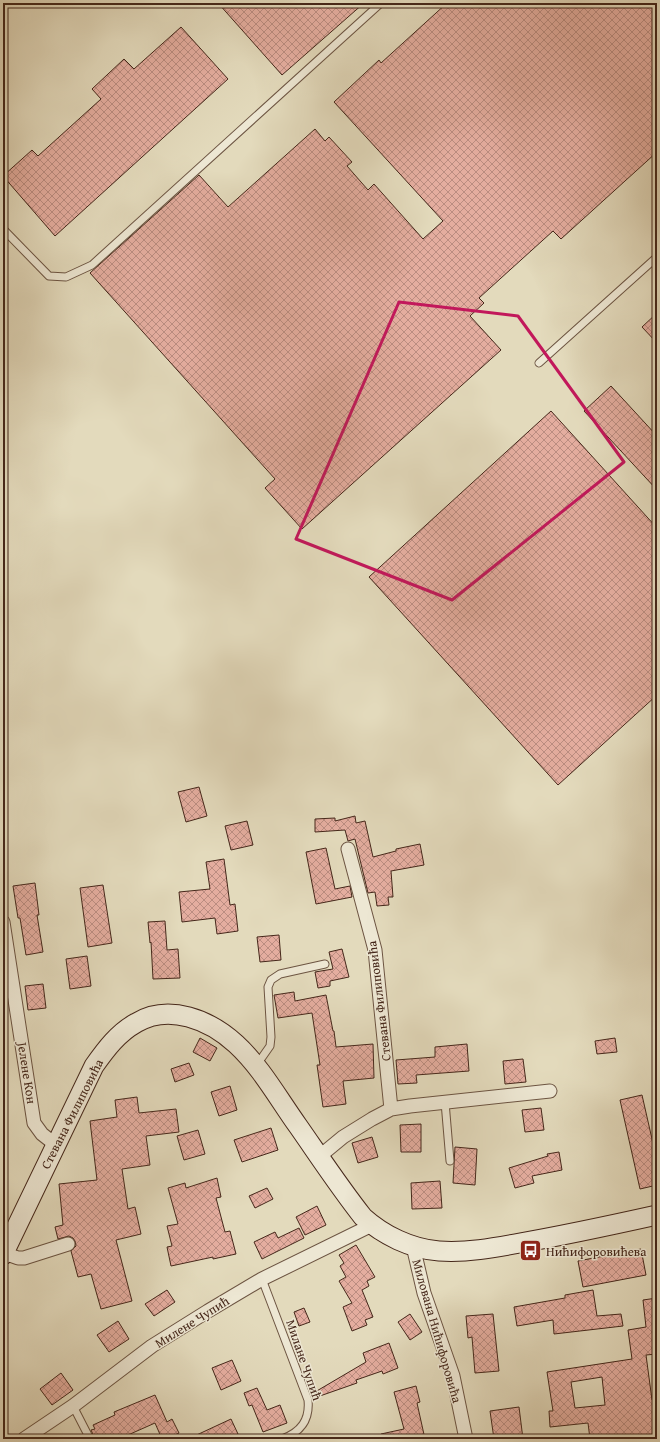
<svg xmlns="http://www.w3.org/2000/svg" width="660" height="1442" viewBox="0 0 660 1442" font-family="'Gentium Book Plus',serif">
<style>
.building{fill:url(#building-cross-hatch);stroke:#45271a;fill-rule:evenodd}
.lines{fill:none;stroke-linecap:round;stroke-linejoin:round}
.service-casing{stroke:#6c5442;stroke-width:9}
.minor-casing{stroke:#6c5442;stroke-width:15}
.secondary-casing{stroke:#45271a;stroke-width:21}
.path{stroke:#45271a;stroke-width:2.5;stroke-dasharray:3 2;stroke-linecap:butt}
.service{stroke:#ede7d3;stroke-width:7}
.minor{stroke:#ede7d3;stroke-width:13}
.secondary{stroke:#ede7d3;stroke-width:19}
.marked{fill:none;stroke:#c2185b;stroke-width:3;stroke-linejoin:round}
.labels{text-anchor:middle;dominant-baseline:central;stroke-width:3;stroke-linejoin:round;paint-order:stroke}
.street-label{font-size:13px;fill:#45271a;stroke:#ede7d3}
.poi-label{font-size:13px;fill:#45271a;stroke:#ede7d3;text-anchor:start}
</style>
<defs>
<pattern id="building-cross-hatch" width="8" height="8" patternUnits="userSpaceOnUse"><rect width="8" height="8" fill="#e4ad9f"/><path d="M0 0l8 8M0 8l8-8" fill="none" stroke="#bb8d81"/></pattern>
</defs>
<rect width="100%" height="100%" fill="#e3dabc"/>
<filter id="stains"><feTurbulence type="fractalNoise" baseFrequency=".005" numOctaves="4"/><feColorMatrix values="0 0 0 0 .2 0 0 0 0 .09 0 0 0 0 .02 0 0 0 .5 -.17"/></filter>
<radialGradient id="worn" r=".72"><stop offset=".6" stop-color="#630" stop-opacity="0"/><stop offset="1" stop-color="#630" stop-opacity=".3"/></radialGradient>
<path class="building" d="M218,3H364L282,75Z
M447,3H657V152L561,239L553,231L479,298L484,303L470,316L501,350L302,529L265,488L275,479L90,273L199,175L228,207L315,129L325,141L329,137L352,162L347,166L368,190L374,184L423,239L443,221L334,102L379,60L381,63Z
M181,27L228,79L55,236L3,176L32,150L38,156L101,99L92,89L124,59L134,69Z
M657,313V343L642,327Z
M611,386L657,436V490L584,411Z
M551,411L657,528V695L558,785L369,577Z
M199,787L207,816L186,822L178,792Z
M355,816L356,823L365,821L373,857L396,851V849L420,844L424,865L391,871L393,897H388L389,905L377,906L375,892L368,893L355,839L348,841L345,830L315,832V819L335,818V821Z
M247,821L253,845L231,850L225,826Z
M326,848L335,889L350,886L352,897L316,904L306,852Z
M224,859L230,905L235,904L238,931L217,934L215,918L182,922L179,892L210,889L206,862Z
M35,883L39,915H37L43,952L26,955L20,918H18L13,886Z
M103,885L112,943L88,947L80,888Z
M165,921L167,950L178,949L180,978L153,979L151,942L150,943L148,922Z
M279,935L281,960L260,962L257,937Z
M342,949L349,977L330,981V986L318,988L315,972L333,969L329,952Z
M87,956L91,986L70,989L66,959Z
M43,984L46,1008L28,1010L25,986Z
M294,992L295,1001L326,995L333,1031H334L336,1047L373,1044L374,1078L343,1081L346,1104L323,1107L317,1065H320L312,1013L278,1018L274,995Z
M200,1038L217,1048L210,1061L193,1052Z
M615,1038L617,1052L597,1054L595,1041Z
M467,1044L469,1071L416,1075L417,1083L398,1084L396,1060L435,1057V1047Z
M523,1059L526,1082L505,1084L503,1061Z
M189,1063L194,1075L175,1082L171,1069Z
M230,1086L237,1110L219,1116L211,1092Z
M642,1095L657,1161V1185L640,1189L620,1100Z
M137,1097L139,1113L176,1109L179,1132L146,1136L150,1165L122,1169L128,1209L135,1207L141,1234L116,1240L132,1301L101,1309L91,1274L78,1277L71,1251L76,1246L75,1241L73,1238L69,1236L58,1239L55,1227L63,1225L59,1184L97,1180L90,1121L117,1117L115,1100Z
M541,1108L544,1130L525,1132L522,1110Z
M421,1124V1152H401L400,1125Z
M271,1128L278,1150L242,1162L234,1140Z
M198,1130L205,1154L184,1160L177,1136Z
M372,1137L378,1157L358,1163L352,1143Z
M455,1147L477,1149L475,1185L453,1183Z
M559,1152L562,1170L532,1176L534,1183L515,1188L509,1168L548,1156L547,1154Z
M217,1178L221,1197L216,1198L225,1232L230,1231L236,1254L213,1259V1257L171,1266L167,1247L172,1246L167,1226L178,1224L168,1188L185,1183L186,1188Z
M440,1181L442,1208L412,1209L411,1183Z
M267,1188L273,1199L255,1208L249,1196Z
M317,1206L326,1225L305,1235L296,1217Z
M299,1228L304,1238L262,1259L254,1242L275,1232L278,1238Z
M356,1245L375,1277L367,1281L369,1286L362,1290L373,1317L365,1320L367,1325L352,1331L343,1307L352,1303L339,1281L346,1277L340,1266L344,1263L339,1255Z
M641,1249L646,1275L583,1287L578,1261Z
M167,1290L175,1302L154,1316L145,1304Z
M593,1290L597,1316L621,1314L623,1326L554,1334L553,1320L517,1326L514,1307L565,1298V1295Z
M657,1298V1354L646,1355L652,1400L657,1399V1439H590L588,1423L550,1427L549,1411H553L547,1372L632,1359L628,1330L646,1327L643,1300ZM602,1377L605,1405L575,1408L571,1382Z
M304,1308L310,1322L299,1326L294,1312Z
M410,1314L422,1332L410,1340L398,1322Z
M493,1314L499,1371L475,1373L472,1337L468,1338L466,1316Z
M118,1321L129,1339L109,1352L97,1335Z
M389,1343L398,1368L383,1374L382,1371L356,1380L357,1383L317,1397L315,1392L366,1362L363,1353Z
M232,1360L241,1381L221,1390L212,1368Z
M61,1373L73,1390L52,1405L40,1389Z
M416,1386L420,1402L417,1403L425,1439H382L381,1434L404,1429L394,1392Z
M257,1388L267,1410L280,1405L287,1423L263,1432L252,1405L249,1406L244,1393Z
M155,1395L167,1422L172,1419L179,1433L166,1439H162L155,1423L119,1439H95L91,1430L95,1429L93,1425L115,1415L114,1412Z
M519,1407L523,1439H494L490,1411Z
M231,1419L238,1434L226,1439H188Z"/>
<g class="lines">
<defs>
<path id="service" d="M3,5L6,3
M3,229L49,276L66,277L92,265L381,3
M539,363L657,257
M256,1066L270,1046L271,1037L268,987L271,980L280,974L325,964
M445,1102L450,1161
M262,1279L308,1400C310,1420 301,1432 282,1439
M73,1406L90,1439"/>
<path id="minor" d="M348,849L375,950L391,1109
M3,922L34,1123L42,1134L56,1145
M320,1156L343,1137L372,1119L391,1109L410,1106L550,1091
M413,1246L424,1293L453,1376L466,1439
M4,1253L18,1258H24L68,1244
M24,1439L73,1406L152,1346L208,1311L262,1279L372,1225"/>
<path id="secondary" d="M3,1255L94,1066C106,1049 118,1033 136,1023C169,1003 210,1020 236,1044C261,1067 278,1098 298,1126C319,1156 340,1188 363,1217C383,1235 411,1249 439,1251C466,1253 493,1248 520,1243C566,1235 612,1225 657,1215"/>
</defs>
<use href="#service" class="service-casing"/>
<use href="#minor" class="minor-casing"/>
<use href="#secondary" class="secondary-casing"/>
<path class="path" d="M3,1424L8,1439"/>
<use href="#service" class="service"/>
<use href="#minor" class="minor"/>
<use href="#secondary" class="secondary"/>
</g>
<path class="marked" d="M399,302L518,316L624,462L452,600L296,539Z"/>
<defs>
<symbol id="bus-square" viewBox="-11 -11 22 22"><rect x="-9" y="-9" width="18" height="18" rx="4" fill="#8f2418" stroke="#ede7d3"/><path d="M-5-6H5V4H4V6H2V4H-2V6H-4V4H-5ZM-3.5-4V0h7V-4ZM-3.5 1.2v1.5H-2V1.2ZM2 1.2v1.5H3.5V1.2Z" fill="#fff"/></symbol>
</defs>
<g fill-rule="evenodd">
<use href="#bus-square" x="518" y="1238" width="25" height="25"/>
</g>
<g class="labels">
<g class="street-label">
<text transform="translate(379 1001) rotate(-97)">Стевана Филиповића</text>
<text transform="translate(27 1073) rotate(81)">Јелене Кон</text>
<text transform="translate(72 1114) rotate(-63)">Стевана Филиповића</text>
<text transform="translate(192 1322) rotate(-32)">Милене Чупић</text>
<text transform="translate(437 1331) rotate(74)">Милована Нићифоровића</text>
<text transform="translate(304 1360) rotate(71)">Милане Чупић</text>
</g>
<g class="poi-label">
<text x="546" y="1251">Нићифоровићева</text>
</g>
</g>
<rect width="660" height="1442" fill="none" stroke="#e3dabc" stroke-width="16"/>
<rect x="4" y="4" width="652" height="1434" fill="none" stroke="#45271a" stroke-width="2"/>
<rect x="8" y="8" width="644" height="1426" fill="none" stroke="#45271a"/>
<rect width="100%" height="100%" filter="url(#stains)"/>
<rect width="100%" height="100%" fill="url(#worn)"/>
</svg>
